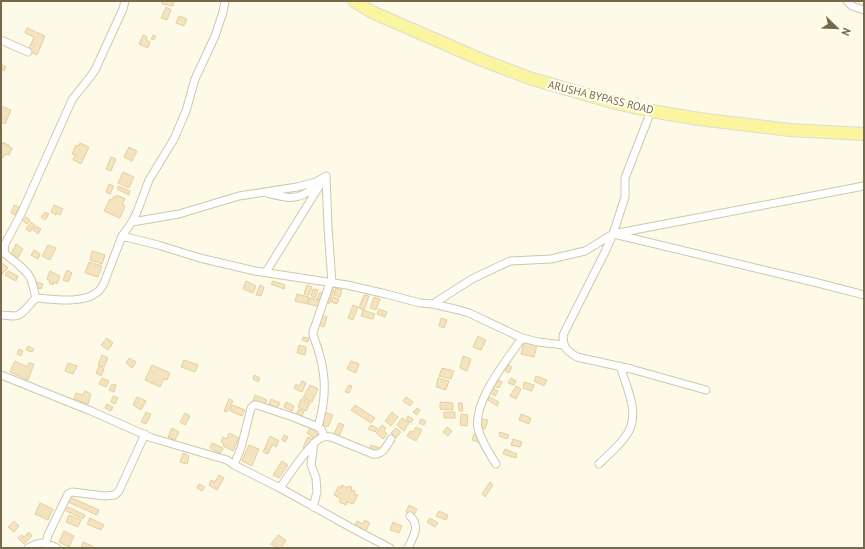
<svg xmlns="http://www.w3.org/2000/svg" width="865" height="549" viewBox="0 0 865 549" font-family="'PT Sans',sans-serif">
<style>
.building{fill:#f3e3bf;stroke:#e6cf9f}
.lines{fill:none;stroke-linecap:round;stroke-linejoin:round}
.street-casing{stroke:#cfc7ad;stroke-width:9}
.primary-casing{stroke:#dfdbd4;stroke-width:14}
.street{stroke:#fff;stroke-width:7}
.primary{stroke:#fcf5a0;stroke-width:12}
.labels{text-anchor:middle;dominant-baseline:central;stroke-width:4;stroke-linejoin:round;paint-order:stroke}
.street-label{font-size:11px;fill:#78694b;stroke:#fffeef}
</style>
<rect width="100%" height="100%" fill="#fdfbe8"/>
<path class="building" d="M163,1H174L173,6L162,4Z
M166,7L171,10L167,20L161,18Z
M179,16L187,19L184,26L176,23Z
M27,28L45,36L37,55L28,51L34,37L25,33Z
M143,35L147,37L146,40L150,42L148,48L139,44Z
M153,35L156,36L154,40L151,39Z
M1,64L6,67L4,71L1,69Z
M1,106L11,110L5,124L1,122Z
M1,142L9,145V146L12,148L9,155L5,154L3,158L1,157Z
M80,143L89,147L81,164L73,160L75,155L72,154L76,145L79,146Z
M129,147L137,151L132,161L124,157Z
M111,157L116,159L111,171L106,169Z
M123,172L134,177L129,188L118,183Z
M109,184L114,186L110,194L106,192Z
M118,186L130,191L129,195L117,189Z
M117,195L125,199L122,204L125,206L120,218L104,211L110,199L112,200L114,196L116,197Z
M14,205L19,207L15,215L11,213Z
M54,205L63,209L60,215L56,213V215L51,212Z
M45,212L49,214L45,220L41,217Z
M26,217L30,220L27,224L23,221Z
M31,222L35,225L30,232L26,229Z
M36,226L41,229L38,234L33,230Z
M16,244L23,249L18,258L11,254Z
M48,245L56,248L50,260L42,256Z
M34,250L40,254L38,259L31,255Z
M92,251L105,255L102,264L90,260Z
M1,262L8,268L1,275Z
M89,262L102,266L98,277L85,273Z
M67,270L72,273L68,282L63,280Z
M8,271L18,276L16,281L5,275Z
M50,271L60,276L57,284L54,282L53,285L49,283L50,281L47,279Z
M246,281L256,286L253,293L243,289Z
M273,281L285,285L284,289L271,284Z
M37,282L43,284L41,289L35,287Z
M260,285L264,287L261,296L256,295Z
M307,285L312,287L309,295L304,294Z
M336,288L342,290L340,297L334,295Z
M313,289L318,290L315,298L311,296Z
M331,289L334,290L329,304L326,302Z
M320,292L324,294L322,300L317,299Z
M297,294L309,297L307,304L295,301Z
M364,295L369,296L364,310L359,308Z
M333,297L339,299L337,304L331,302Z
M374,297L380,299L376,310L370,308Z
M310,298L322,301L320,307L308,304Z
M353,305L358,307L353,320L348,318Z
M379,309L387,312L385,317L377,314Z
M363,310L375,314L373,319L361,316Z
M322,315L327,317L324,327L318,325Z
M441,318L447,320L444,328L439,326Z
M478,336L486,340L481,350L473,347Z
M303,337L309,338L308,342L302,340Z
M107,338L113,343L108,350L101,345Z
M524,342L537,345L534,357L521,354Z
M299,345L306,347L305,355L297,353Z
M28,346L34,349L32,352L26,350Z
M19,349L23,351L21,356L17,354Z
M102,355L108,358L104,367L98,365Z
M463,356L471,359L467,371L460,368Z
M129,358L136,362L132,368L126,363Z
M184,360L198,365L195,372L181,367Z
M15,361L27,367L29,363L34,364L28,380L10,372Z
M351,361L359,364L356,373L347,369Z
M68,363L77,366L73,374L65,371Z
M152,365L170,373L167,380L164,379L160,387L145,380Z
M508,365L512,367L509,373L505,371Z
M99,366L104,369L101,376L96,373Z
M442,368L454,371L451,379L439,376Z
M254,375L260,378L258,382L253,379Z
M536,376L547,380L544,386L534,381Z
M102,378L109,381L106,387L99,384Z
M438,378L449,381L446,390L436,387Z
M511,378L516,381L514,385L508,383Z
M498,380L502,382L499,388L494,386Z
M302,381L306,383L302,392L294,388L296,384L299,386Z
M524,382L534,385L532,391L523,388Z
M112,384L116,385L114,392L109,390Z
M310,385L318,389L312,402L303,398Z
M349,385L352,386L349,393L345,392Z
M516,386L521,389L516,399L510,396Z
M493,388L498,391L495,396L490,393Z
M85,391L91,394L88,404L74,399L76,393L83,395Z
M255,395L267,400L265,405L253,401Z
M113,396L118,398L115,404L111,402Z
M137,397L146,401L141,410L133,405Z
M406,397L413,402L410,406L403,401Z
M489,397L499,402L497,406L488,400Z
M229,399L233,401L227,412L224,411Z
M271,399L280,403L277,408L269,404Z
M301,399L310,403L306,411L298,407Z
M286,402L294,406L292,411L284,407Z
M440,402L453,403V410L440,409Z
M458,403H462L463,411H459Z
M107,404L113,407L111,411L105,408Z
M232,405L245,410L242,416L230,411Z
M355,405L375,418L371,423L351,410Z
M417,408L420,410L417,415L413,412Z
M299,409L304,412L301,418L295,416Z
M146,412L151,414L146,424L141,422Z
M325,412L333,415L328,427L321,424Z
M392,412L398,417L391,426L385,421Z
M444,412H455V418H444Z
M185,413L190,416L185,425L180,422Z
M461,414L468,415L467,426L460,425Z
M521,414L531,418L529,424L519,420Z
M408,416L413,419L411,423L406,419Z
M402,418L409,423L404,431L397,425Z
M421,419L426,421L424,425L419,423Z
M482,419L488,420L485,429L480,428Z
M339,423L344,425L339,436L334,434Z
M371,425L377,428L375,432L368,429Z
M382,425L386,428L384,431L387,434L383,439L376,433Z
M311,427L319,432L315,439L307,433Z
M416,427L422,430L416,441L407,436L410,431L413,432Z
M447,427L452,431L448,436L443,432Z
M172,428L179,432L175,440L168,437Z
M396,428L401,432L396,438L391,433Z
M500,432L509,435L507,439L499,436Z
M229,433L239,438L233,451L223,446L224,444L221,442L223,437L227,439Z
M474,434L480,437L478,442L472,440Z
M284,435L288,437L285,442L282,440Z
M270,436L279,441L276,447L272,445L268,454L263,452Z
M308,437L313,439L307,450L303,447Z
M513,439L522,442L520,447L511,445Z
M212,443L223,448L220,454L210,448Z
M249,445L259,449L252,466L242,461Z
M371,445L380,448L378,453L370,450Z
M505,449L517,454L516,458L503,454Z
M183,453L189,456L187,464L180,462Z
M282,461L288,465L279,478L273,475Z
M219,475L224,478L217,490L209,485L211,480L215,482Z
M490,482L493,485L485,497L482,494Z
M199,484L205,487L202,491L197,488Z
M342,485L347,488L348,486L352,487L351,490L355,491L354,494L358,495L353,504L347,502L346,505L339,502L341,499L334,495L339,486L341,488Z
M70,497L99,510L97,515L68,502Z
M40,503L53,509L48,520L35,514Z
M409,505L417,509L414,515L406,512Z
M68,507L85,515L83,519L66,511Z
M439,511L448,515L446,520L436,516Z
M69,515L81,520L78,527L66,522Z
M90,518L104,525L101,530L87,524Z
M430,518L438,523L435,527L427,522Z
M365,520L370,523L365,533L354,527L357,521L363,524Z
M14,521L19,526L14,532L8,527Z
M393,522L402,526L399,533L390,530Z
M64,531L74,536L69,547L59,542Z
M29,532L32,536L24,544L18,538L22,535L24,537Z
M278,535L286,540L281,548H277L271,544Z
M83,542L92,546V548H81Z"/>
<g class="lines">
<defs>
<path id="street" d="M847,1L852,6L864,10
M1,40L28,52
M651,111L625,178V197L613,234L605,252L563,335C563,348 567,351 577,357L631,369L706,390
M326,176L328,227L332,283
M267,193C282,197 294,201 308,192C312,190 316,188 319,185
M132,222L179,214L239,196L297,187L316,182L326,176
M618,235L818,283L864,295
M122,236L158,245L200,258L255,271L347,285L386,294L420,303L433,304L459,310L469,313L522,338L538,342L564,345
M266,272L325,177
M36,298C34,291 33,285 31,279C26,269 14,261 5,254L4,251L5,244L21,214L72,100C79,90 88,81 95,70L123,9L125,1
M433,304L472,279L510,261L551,259L585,251L613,234L864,186
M1,315C5,315 10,316 14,316C23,316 29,304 36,298C52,299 82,304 96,293C100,291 102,287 104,283L122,236L132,222L137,212L149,180L174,139L186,111L195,79L215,36L223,12L225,1
M1,375L91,411L152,438L227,460L234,465L280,488L350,527L390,548
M318,427C328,393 326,368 313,335V332L330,283
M496,464C489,453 481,441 478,428C473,401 507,360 522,338
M599,464C608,455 618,447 625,437C642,416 627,389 620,366
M234,465L241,448L251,408L254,405H257L293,417L318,427L321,429L324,436
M280,488C287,478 313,438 324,437C326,436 328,437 331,437L373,454C383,455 386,447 391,439
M313,507L317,492L316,478L311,465L314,443
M46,543L48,535L68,494L72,492L105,496L115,495L119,491L145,434
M28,548C42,541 44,542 57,548
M408,548C413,537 421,526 410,516"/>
<path id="primary" d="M354,1L372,12L482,60L532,79L616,103L651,111L699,119L790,130L864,134"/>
</defs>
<use href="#street" class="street-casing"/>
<use href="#primary" class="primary-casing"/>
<use href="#street" class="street"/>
<use href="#primary" class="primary"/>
</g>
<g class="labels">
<g class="street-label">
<text transform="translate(601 97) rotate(14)">ARUSHA BYPASS ROAD</text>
</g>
</g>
<rect width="865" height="549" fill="none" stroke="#78694b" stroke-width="4"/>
<g transform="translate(837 28) rotate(113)" stroke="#fffeef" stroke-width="3" paint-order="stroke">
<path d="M0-3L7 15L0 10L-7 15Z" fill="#78694b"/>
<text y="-6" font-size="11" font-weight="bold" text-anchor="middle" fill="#78694b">N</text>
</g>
</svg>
